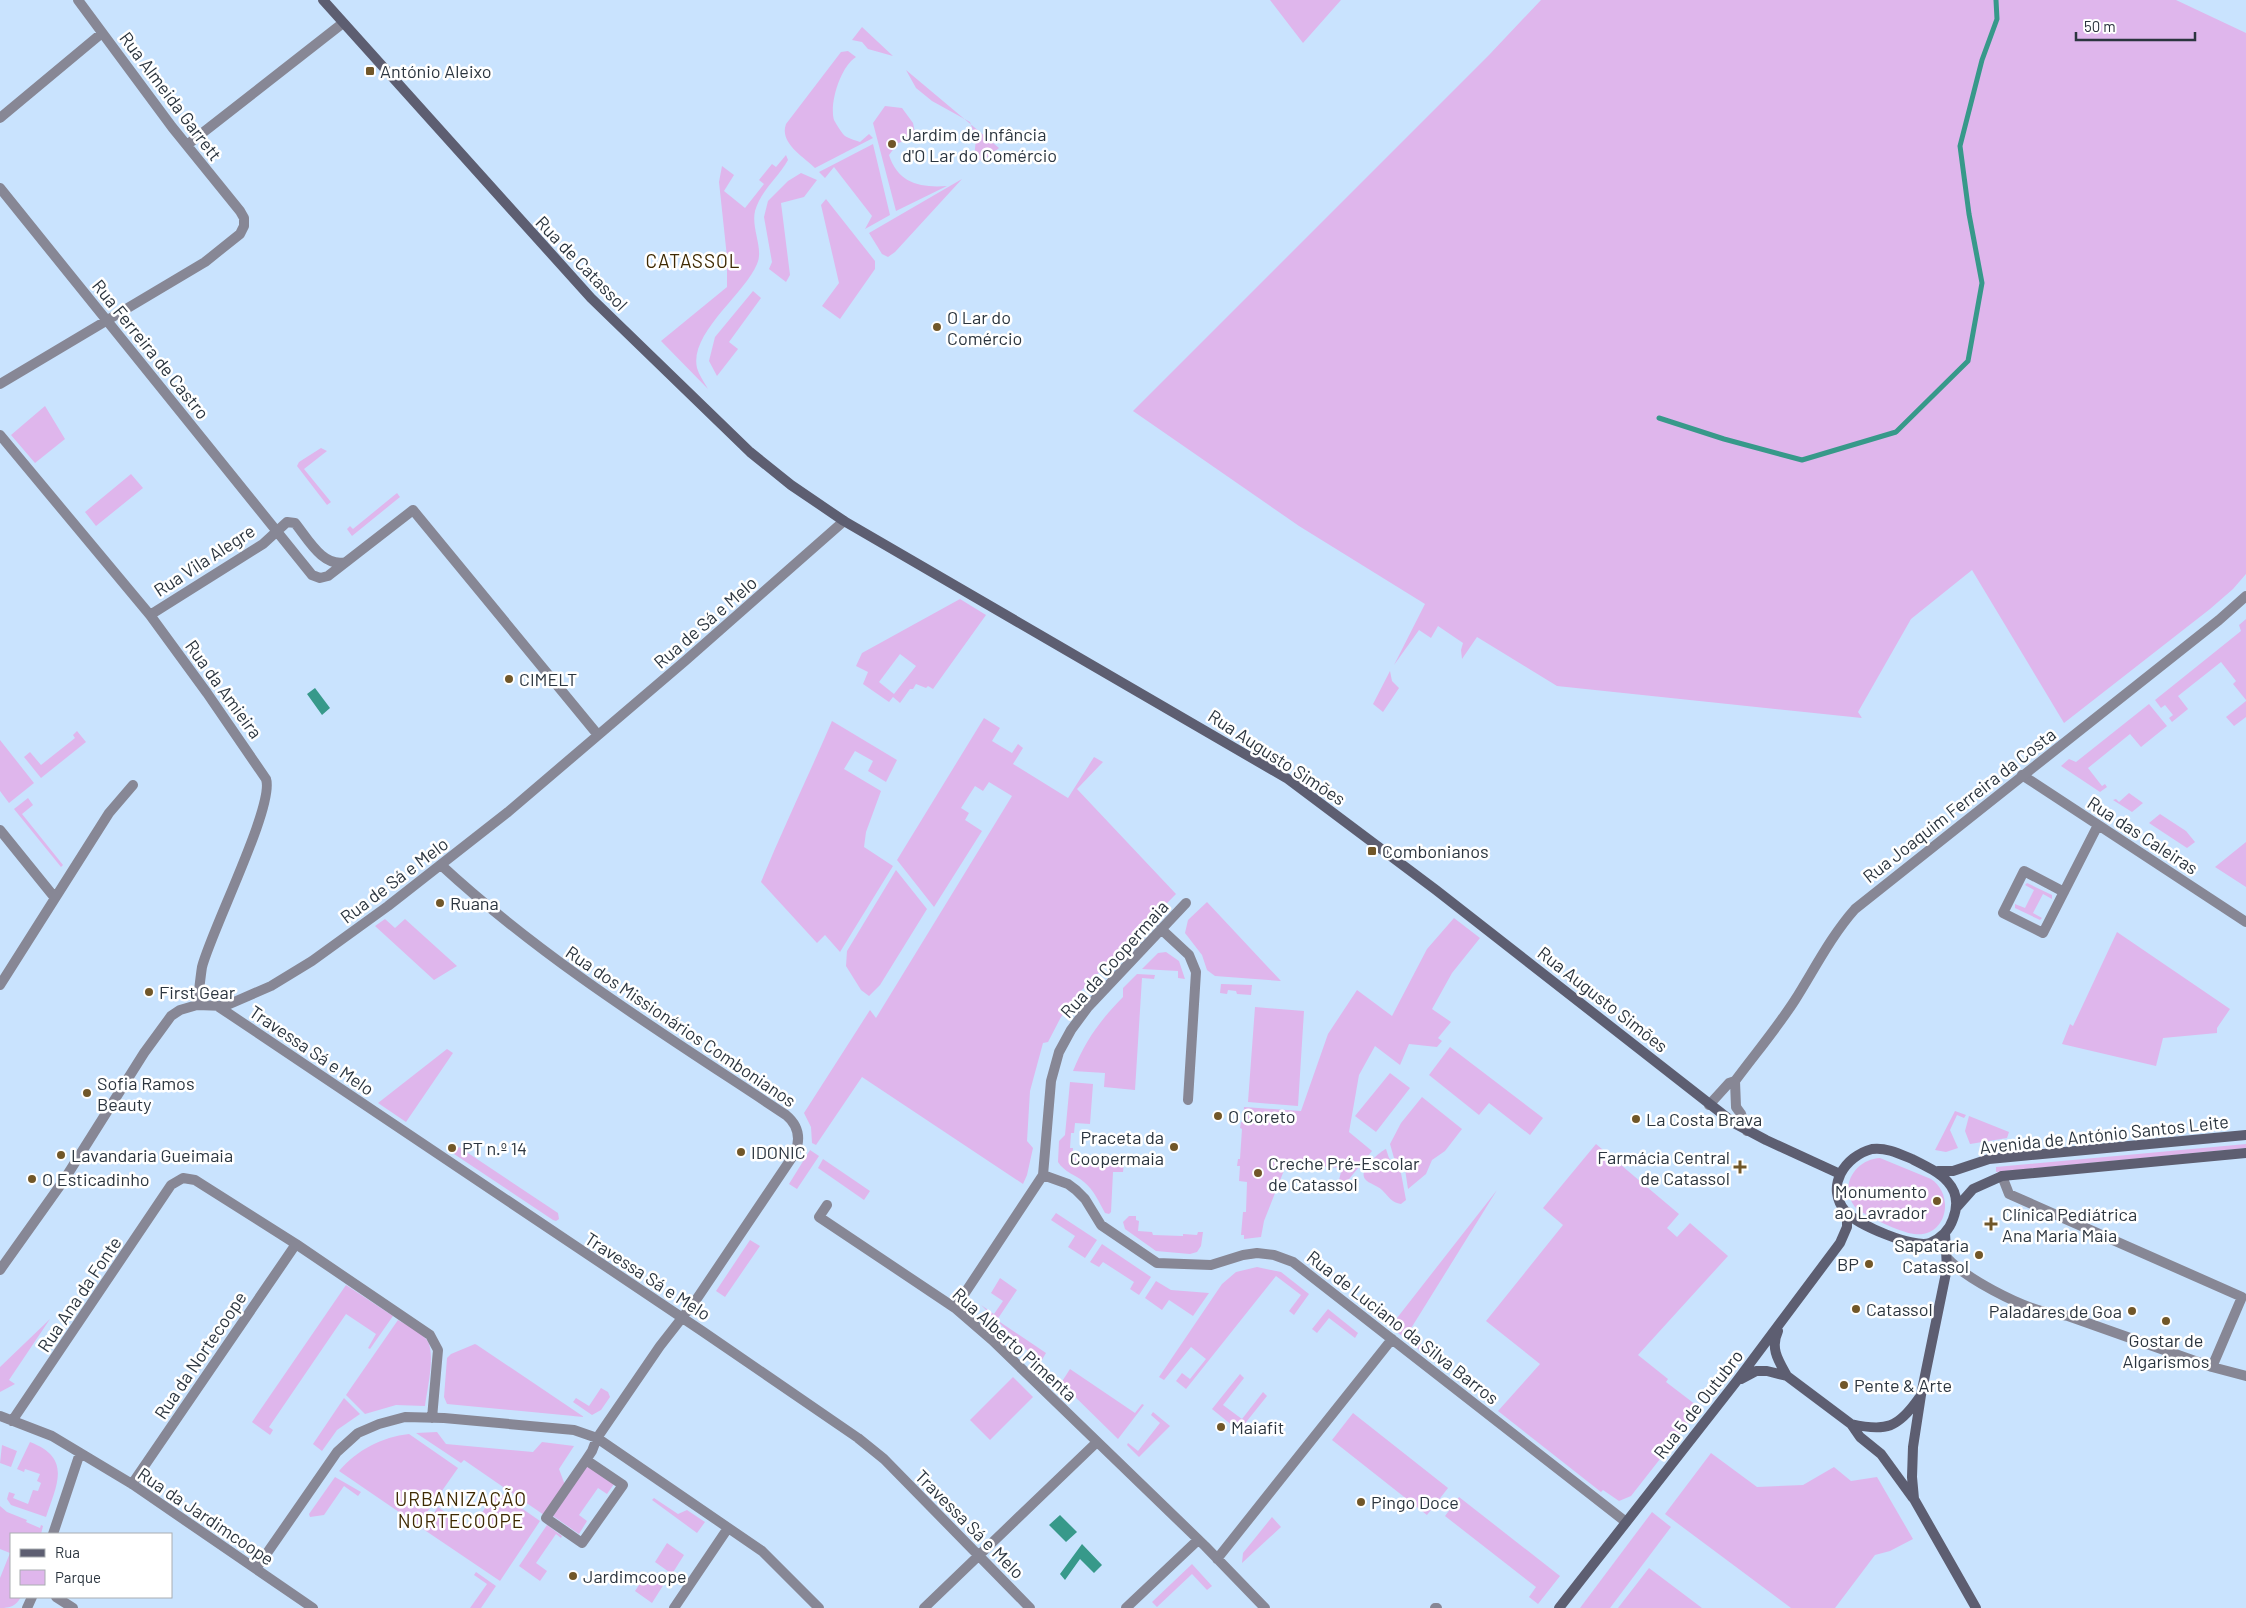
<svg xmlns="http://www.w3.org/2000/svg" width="2246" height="1608" viewBox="0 0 2246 1608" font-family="Barlow,sans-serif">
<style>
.green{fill:#dfb6ec;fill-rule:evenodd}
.water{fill:#37998a}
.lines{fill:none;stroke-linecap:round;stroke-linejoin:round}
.stream{stroke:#37998a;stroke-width:5}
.minor{stroke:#878795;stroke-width:10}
.tertiary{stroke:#878795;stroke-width:10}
.secondary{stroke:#5d5e71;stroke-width:10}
.poi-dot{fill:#715729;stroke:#fff;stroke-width:2}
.labels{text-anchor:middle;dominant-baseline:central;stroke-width:5;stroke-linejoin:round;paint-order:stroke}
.poi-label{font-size:18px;fill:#2b353f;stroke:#fff;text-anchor:start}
.street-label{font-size:18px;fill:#2b353f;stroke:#fff}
.neighbourhood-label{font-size:19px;letter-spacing:1px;fill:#3e2a03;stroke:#fff}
</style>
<rect width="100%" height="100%" fill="#c9e3fe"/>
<path class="green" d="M1270,0H1341L1303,43Z
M1541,0H2176L2246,33V574L2233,589L2210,609L2064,723L1972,570L1911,619L1858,712L1862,718L1557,686L1477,637L1462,659L1461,650L1463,643L1438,626L1431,638L1419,630L1394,665L1425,604L1299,526L1133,411L1489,55Z
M862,27L893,56L868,49L862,42L852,40Z
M848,51L856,57C841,66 829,103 834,120C836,124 840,130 843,134C846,138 855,140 860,142L869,134L873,138L815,168C803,156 779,143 786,124L841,52Z
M906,70L999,148L983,161L974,158L976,139L970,122L932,101L916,88Z
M885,106L902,108L913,123L915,133L908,140L898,143L889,155C898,183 920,188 947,186L896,211L873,123Z
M873,144L890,215L865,229L872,216L834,167L825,178L819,172Z
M786,155L788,160C778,178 761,190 755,211C751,229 764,249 757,264C745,294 689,333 697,368C699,375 704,382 708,389L661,341L727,287V257L719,182L722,166L734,175L724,191L745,208L764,184L759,180L772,164L776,167Z
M801,173L817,180L804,197L781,203L790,275L786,282L769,269L772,262L764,217L768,201L788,181Z
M962,179L895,252L888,257L882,254L869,233Z
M826,199L875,261V269L840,319L822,306L839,283L821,205Z
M753,291L761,298L729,342L738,349L717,376L709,361L715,337Z
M45,406L65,439L35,463L11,435Z
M321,448L327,451L304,469L331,502L327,505L297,466L299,462Z
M131,474L143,488L96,526L85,512Z
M397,493L400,497L352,536L347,529L350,526L353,529Z
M960,599L986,615L933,689L928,686L926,688L916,684L913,689H910L900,703L893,697L889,702L863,684L868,672L856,666L862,653ZM900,654L916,666L894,694L879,682Z
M2246,619V700L2233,684L2236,681L2221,662L2178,696L2188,709L2172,722L2169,718L2173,715L2165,705L2161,708L2155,700L2241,631L2239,625Z
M1390,671L1392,681L1399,688L1383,712L1373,704Z
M2246,701V717L2234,726L2226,717Z
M2149,704L2167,726L2141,747L2130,734L2088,768L2102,786L2105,784L2107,787L2100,792L2061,766L2069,759L2076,762Z
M984,718L1000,728L992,741L1012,753L1018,744L1023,748L1013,764L1068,798L1094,757L1103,762L1077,789L1176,894L1079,993L1061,1017L1048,1042L1043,1043L1030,1091L1027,1141L1033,1148L1027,1175L1023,1184L862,1077L816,1145L812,1143L811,1127L804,1113L870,1010L876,1018L1012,796L989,782L983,791L975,786L961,808L969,813L965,820L982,831L934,907L897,860Z
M832,721L897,760L886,782L868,771L873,761L855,751L844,769L881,791L866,832L864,847L893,866L840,952L825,935L817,943L761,882C783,828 809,775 832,721Z
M77,731L86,742L41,778L24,757L30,752L41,765L75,738L73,735Z
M0,740L34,783L9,803L0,791Z
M2129,793L2143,803L2132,812L2113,800L2116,799L2119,802Z
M28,798L33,805L22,814L63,865L61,867L14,809Z
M2160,814L2186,831L2195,842L2187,848L2149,823Z
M2246,842V887L2215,867Z
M896,870L927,909L880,985L869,996L861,990L846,966L847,951Z
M2027,883L2052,895V899L2043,894L2033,913L2042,918L2040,920L2015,908V904L2025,908L2034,890L2025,885Z
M1207,902L1281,981L1215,976L1207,970L1202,955L1185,933L1188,920Z
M1454,918L1480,938L1452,973L1432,1009L1451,1022L1438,1038L1442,1041L1437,1047L1409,1044L1400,1065L1375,1046L1359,1075L1349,1132L1372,1151L1345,1184H1338L1342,1168L1302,1165L1301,1170L1285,1168L1264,1221L1261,1237L1244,1239V1235H1241L1243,1212H1246L1247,1182L1239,1181L1240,1166H1237L1238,1159H1240L1242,1129L1240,1128L1241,1122H1243L1244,1107L1301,1111L1328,1034L1357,990L1392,1016L1427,949Z
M385,919L395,928L405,919L457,966L434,980L375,926Z
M2117,932L2230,1009L2217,1028V1033L2163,1038L2156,1066L2062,1044L2070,1024L2073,1026Z
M1166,952L1179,961L1185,979L1178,978V971L1142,969L1158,953Z
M1137,974L1155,975L1154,979L1142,978L1135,1090L1104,1087L1105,1073L1073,1071C1085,1041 1101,1019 1123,997V988Z
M1221,984L1252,985L1251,995L1237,994L1236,991L1228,990L1227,994L1220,993Z
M1255,1007L1304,1011L1298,1106L1248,1102Z
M1450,1047L1543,1118L1530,1135L1489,1103L1479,1115L1429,1075Z
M447,1049L453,1053L406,1122L378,1103Z
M1390,1073L1410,1088L1376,1132L1355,1116Z
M1070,1082L1093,1084L1090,1124L1075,1123L1074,1133H1071L1070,1148H1073L1072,1158L1088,1159V1162L1117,1164L1118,1161L1124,1162L1123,1172H1113L1111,1212L1109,1214L1105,1213C1099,1202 1094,1190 1084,1182C1076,1175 1064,1172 1058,1162L1059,1141L1065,1135Z
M1422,1097L1462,1129L1445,1151L1432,1160L1426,1174L1408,1189L1405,1169L1394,1158L1390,1144L1401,1123Z
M1955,1111L1966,1115L1964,1118L1957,1115L1950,1130L1958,1148L1946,1152L1935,1150Z
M1969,1116L2009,1132L2007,1138L1970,1144L1965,1131Z
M1596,1144L1679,1214L1667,1228L1677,1237L1690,1223L1728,1256L1638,1355L1668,1379L1666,1382L1700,1408L1631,1496L1619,1501L1603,1490L1601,1492L1498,1411L1540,1364L1486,1321L1563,1225L1543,1208Z
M2246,1144V1148L1996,1172V1167Z
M459,1147L558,1213L559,1219L556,1221L553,1220L454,1154Z
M1386,1149L1389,1158L1401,1173L1406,1200L1401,1204C1392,1203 1388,1196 1382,1190C1377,1185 1369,1184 1365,1179C1358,1171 1379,1152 1386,1149Z
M810,1150L819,1156L797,1189L789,1184Z
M1880,1158L1931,1179C1956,1196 1946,1238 1914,1234C1902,1233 1863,1215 1855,1207C1838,1186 1856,1159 1880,1158Z
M823,1159L870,1191L864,1200L818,1168Z
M1497,1190L1405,1338L1438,1350L1451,1364L1446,1371L1383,1321L1391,1322L1397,1318Z
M1056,1213L1097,1240L1085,1258L1068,1247L1075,1236L1051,1220Z
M1129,1216H1136V1220L1139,1221L1138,1231L1152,1232L1153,1235L1183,1236V1234L1197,1235L1198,1232H1203L1201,1246L1197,1252L1190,1254L1156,1251L1125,1229L1123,1222Z
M750,1240L760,1246L725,1297L716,1291Z
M1102,1244L1151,1277L1139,1295L1130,1289L1134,1282L1103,1262L1099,1267L1090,1262Z
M1257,1267L1281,1272L1309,1294L1294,1315L1289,1311L1301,1295L1276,1276L1186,1389L1176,1381L1182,1373L1190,1379L1206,1359L1191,1347L1164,1380L1159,1377L1222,1284L1236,1272Z
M1000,1278L1017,1290L997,1320L1046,1353L1040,1363L981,1305L994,1314L1003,1301L991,1293Z
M1156,1281L1171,1290L1209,1293L1193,1316L1169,1300L1162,1310L1145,1298Z
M346,1285L393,1316L370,1349L368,1348L376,1334L346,1314L269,1427L273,1430L270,1435L252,1422Z
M1328,1309L1358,1333L1355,1338L1329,1318L1317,1333L1312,1329Z
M50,1319L9,1380L15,1384L0,1392V1367Z
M398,1320C407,1325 420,1331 427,1340C436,1353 427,1390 425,1406L396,1405L365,1414L346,1395Z
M475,1344L477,1345L584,1417L447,1404L444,1397L447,1358L451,1354Z
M1070,1369L1135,1413L1142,1404L1144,1405L1118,1439L1061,1383Z
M1240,1374L1244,1378L1223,1405L1242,1419L1263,1392L1267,1396L1239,1431L1212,1409Z
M1013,1377L1033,1397L990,1440L970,1420Z
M601,1388L608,1392L610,1397L601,1410L592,1415L573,1402L576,1398L589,1406Z
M344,1398L360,1414L337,1430L322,1451L313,1444Z
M1153,1412L1170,1426L1139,1457L1127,1445L1128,1443L1138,1451L1160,1423L1151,1415Z
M1353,1413L1448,1488L1427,1515L1332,1440Z
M437,1432L446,1444L533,1452L542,1442L574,1446L559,1469L565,1485L544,1515L464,1460L461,1463L416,1433Z
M409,1434L458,1468L418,1525L339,1471C357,1450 382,1437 409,1434Z
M30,1442C72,1458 57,1484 46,1517L11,1505L7,1499L9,1492L15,1494L13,1498L28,1504L33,1490L38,1491L41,1483L37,1481L40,1474L25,1469L24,1472L17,1469Z
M2,1445L17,1451L11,1467L0,1463Z
M1711,1453L1757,1487L1803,1485L1834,1467L1851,1481L1877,1477L1913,1539L1890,1551L1875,1555L1835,1608H1791L1665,1514Z
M587,1466L614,1484L607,1494L598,1488L579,1515L587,1521L579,1534L553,1516Z
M335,1477L361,1492L358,1496L344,1486L324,1515L310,1517L309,1514Z
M497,1491L540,1521L500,1581L423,1529L438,1507L470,1530Z
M1459,1497L1560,1576L1538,1604L1529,1597L1536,1587L1445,1516Z
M654,1498L678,1514L687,1510L705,1522L697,1533L652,1500Z
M0,1506L7,1512L27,1520L26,1522L40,1528L41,1525L43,1526L41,1534H11V1597H21C16,1606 10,1608 0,1608V1578L10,1553L0,1549Z
M1652,1512L1671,1527L1610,1608H1580Z
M1272,1517L1281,1527L1242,1563L1243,1553Z
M547,1525L562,1536L561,1538L556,1534L536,1563L547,1571L540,1581L519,1566Z
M667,1543L684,1555L672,1574L655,1562Z
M1192,1564L1212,1586L1207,1590L1192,1574L1157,1607L1152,1602Z
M1649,1568L1702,1608H1618Z
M476,1572L496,1586L481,1608H470L487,1584L474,1575Z
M647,1573L664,1584L652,1603L635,1591Z"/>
<path class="water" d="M315,688L330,708L322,715L307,694Z
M1060,1515L1077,1532L1066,1542L1049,1525Z
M1082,1544L1102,1565L1094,1573L1080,1559L1065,1580L1060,1574Z"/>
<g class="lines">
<path class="stream" d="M1659,418L1724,439L1802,460L1896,432L1968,361L1982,283L1969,214L1960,146L1982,60L1997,19L1996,0"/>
<path class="minor" d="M0,118L102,33
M187,145L343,23
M0,188L312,575L320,578L328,576L413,510L598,735
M0,384L205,262L240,234L244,226V218L240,211L172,127L78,0
M0,435L150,615L207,693L266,779C275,805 211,931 202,967C200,980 199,993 197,1005
M150,615L263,544L287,522L295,523C308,539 323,568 346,562
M2022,775L2246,922
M0,830L55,898
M2064,892L2024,871L2003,913L2043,933L2098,825
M1161,929L1189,955L1196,972L1188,1100
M0,985L109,813L133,785
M219,1007L702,1331L858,1438L884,1459L1030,1608
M1043,1175L1068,1184L1076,1190L1085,1199L1101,1225L1157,1263L1211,1265L1243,1255L1257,1253L1274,1255L1293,1262L1626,1522
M2002,1176L2009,1194L2242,1297L2212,1367
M827,1205L819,1217L955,1308L992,1340L1205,1546L1265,1608
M1948,1259C1967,1279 2017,1305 2045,1312C2052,1314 2060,1314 2068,1316L2212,1367L2246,1376
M0,1270L64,1180L144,1053L171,1016L180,1010L197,1005L225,1006L271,986L312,961L388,906L508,812L685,661L844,521
M955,1308L1043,1175L1051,1081L1059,1052L1071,1030L1088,1007L1186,903
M0,1416L52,1436L132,1484L313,1608
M12,1421L171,1185L183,1178L195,1180L296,1244L430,1335L438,1350L432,1418
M586,1460L623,1485L582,1543L546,1518L586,1460L592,1451L597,1438L762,1551L819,1608
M132,1484L296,1244
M53,1534L80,1453
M1217,1559L1392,1339
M256,1569L337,1452L358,1433L379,1424L405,1417L444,1418L574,1430L597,1438L660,1346L696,1300L795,1153C801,1138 798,1125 786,1115C667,1036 546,962 441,865
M56,1597L73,1608
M27,1608L32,1597
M674,1608L728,1528
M924,1608L1097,1442
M1126,1608L1198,1540
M1435,1608H1437"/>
<path class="tertiary" d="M1735,1081L1736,1107L1741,1114L1747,1131
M1709,1105L1729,1083L1735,1081C1755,1054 1777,1028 1795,1000C1814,970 1831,936 1855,909L2219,620L2246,596"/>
<path class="secondary" d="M323,0L591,298L750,452L791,485L844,521L1288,779L1436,890L1734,1123L1766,1140L1840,1174
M1872,1149C1886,1147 1900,1154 1912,1159C1938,1172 1966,1185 1953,1219C1949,1231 1941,1238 1930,1243C1914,1249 1858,1225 1846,1212C1824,1187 1845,1156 1872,1149Z
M1938,1171H1953L1989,1159L2246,1135
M1957,1207L1973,1189L2002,1176L2246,1153
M1945,1233L1947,1268L1921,1395L1913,1447L1912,1477L1914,1499L1976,1608
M1778,1331C1770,1348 1778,1360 1787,1376
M1741,1379L1756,1371H1767L1787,1376L1851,1424L1860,1437L1881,1454L1913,1498
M1851,1424C1886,1432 1898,1428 1919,1398
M1559,1608L1736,1382L1840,1243L1847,1227V1212"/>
</g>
<g class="poi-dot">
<rect x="365" y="66" width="10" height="10" rx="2.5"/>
<circle cx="892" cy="144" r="5"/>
<circle cx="937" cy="327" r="5"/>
<circle cx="509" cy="679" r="5"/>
<rect x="1367" y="846" width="10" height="10" rx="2.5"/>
<circle cx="440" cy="903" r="5"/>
<circle cx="149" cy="992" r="5"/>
<circle cx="87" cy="1093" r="5"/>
<circle cx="1218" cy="1116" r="5"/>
<circle cx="1636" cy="1119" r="5"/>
<circle cx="1174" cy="1147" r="5"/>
<circle cx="452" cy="1148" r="5"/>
<circle cx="741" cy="1152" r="5"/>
<circle cx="61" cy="1155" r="5"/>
<path d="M1737.5 1159.5h5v5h5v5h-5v5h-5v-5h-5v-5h5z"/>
<circle cx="1258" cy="1173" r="5"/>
<circle cx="32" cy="1179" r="5"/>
<circle cx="1937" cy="1201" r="5"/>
<path d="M1988.5 1216.5h5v5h5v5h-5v5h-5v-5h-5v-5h5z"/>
<circle cx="1979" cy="1255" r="5"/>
<circle cx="1869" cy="1264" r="5"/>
<circle cx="1856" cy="1309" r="5"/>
<circle cx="2132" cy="1311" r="5"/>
<circle cx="2166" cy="1321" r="5"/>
<circle cx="1844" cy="1385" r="5"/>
<circle cx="1221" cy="1427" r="5"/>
<circle cx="1361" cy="1502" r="5"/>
<circle cx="573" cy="1576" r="5"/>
</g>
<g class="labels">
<g class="poi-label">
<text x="380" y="71">António Aleixo</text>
<text x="902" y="134">Jardim de Infância<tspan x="902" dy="21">d'O Lar do Comércio</tspan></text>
<text x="947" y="317">O Lar do<tspan x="947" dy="21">Comércio</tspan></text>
<text x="519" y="679">CIMELT</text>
<text x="1382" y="851">Combonianos</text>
<text x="450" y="903">Ruana</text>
<text x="159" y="992">First Gear</text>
<text x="97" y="1083">Sofia Ramos<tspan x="97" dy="21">Beauty</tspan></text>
<text x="1228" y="1116">O Coreto</text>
<text x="1646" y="1119">La Costa Brava</text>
<text x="1164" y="1137" text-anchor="end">Praceta da<tspan x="1164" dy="21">Coopermaia</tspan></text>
<text x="462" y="1148">PT n.º 14</text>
<text x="751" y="1152">IDONIC</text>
<text x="71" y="1155">Lavandaria Gueimaia</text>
<text x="1730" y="1157" text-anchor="end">Farmácia Central<tspan x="1730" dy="21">de Catassol</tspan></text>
<text x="1268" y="1163">Creche Pré-Escolar<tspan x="1268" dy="21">de Catassol</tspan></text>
<text x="42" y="1179">O Esticadinho</text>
<text x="1927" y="1191" text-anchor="end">Monumento<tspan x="1927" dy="21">ao Lavrador</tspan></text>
<text x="2002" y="1214">Clínica Pediátrica<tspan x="2002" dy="21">Ana Maria Maia</tspan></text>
<text x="1969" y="1245" text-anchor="end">Sapataria<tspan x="1969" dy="21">Catassol</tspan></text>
<text x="1859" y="1264" text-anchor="end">BP</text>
<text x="1866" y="1309">Catassol</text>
<text x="2122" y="1311" text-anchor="end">Paladares de Goa</text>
<text x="2166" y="1340" text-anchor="middle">Gostar de<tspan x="2166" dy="21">Algarismos</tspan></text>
<text x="1854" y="1385">Pente &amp; Arte</text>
<text x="1231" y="1427">Maiafit</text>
<text x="1371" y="1502">Pingo Doce</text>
<text x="583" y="1576">Jardimcoope</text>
</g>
<g class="street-label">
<text transform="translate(171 96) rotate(53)">Rua Almeida Garrett</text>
<text transform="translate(582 263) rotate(46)">Rua de Catassol</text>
<text transform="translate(151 349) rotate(51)">Rua Ferreira de Castro</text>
<text transform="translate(204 560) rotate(-33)">Rua Vila Alegre</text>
<text transform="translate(705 622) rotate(-41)">Rua de Sá e Melo</text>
<text transform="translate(224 689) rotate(54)">Rua da Amieira</text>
<text transform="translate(1277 757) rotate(33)">Rua Augusto Simões</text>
<text transform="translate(1959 805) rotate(-38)">Rua Joaquim Ferreira da Costa</text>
<text transform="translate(2143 835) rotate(33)">Rua das Caleiras</text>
<text transform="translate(394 880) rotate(-37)">Rua de Sá e Melo</text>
<text transform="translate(1114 959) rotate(-48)">Rua da Coopermaia</text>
<text transform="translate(1603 999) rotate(38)">Rua Augusto Simões</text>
<text transform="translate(681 1026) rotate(34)">Rua dos Missionários Combonianos</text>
<text transform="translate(312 1050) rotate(34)">Travessa Sá e Melo</text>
<text transform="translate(2104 1134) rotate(-6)">Avenida de António Santos Leite</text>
<text transform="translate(648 1276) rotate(33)">Travessa Sá e Melo</text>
<text transform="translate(79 1294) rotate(-56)">Rua Ana da Fonte</text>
<text transform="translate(1403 1327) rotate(38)">Rua de Luciano da Silva Barros</text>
<text transform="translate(1015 1344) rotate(42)">Rua Alberto Pimenta</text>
<text transform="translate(200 1355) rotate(-56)">Rua da Nortecoope</text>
<text transform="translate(1698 1404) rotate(-52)">Rua 5 de Outubro</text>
<text transform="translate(206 1516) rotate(34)">Rua da Jardimcoope</text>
<text transform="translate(970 1524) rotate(45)">Travessa Sá e Melo</text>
</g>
<g class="neighbourhood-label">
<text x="693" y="260">CATASSOL</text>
<text x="461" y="1498">URBANIZAÇÃO<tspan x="461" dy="22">NORTECOOPE</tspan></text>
</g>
</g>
<rect x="10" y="1533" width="162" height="65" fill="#ffffff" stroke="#aaaeb2"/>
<rect x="20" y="1549" width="25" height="8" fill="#5d5e71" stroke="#aaaeb2"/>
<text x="55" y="1558" font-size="15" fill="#2b353f">Rua</text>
<rect x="20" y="1570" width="25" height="15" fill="#dfb6ec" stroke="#aaaeb2"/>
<text x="55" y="1583" font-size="15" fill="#2b353f">Parque</text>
<path d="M2076 32v8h119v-8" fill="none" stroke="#2b353f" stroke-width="2.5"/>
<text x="2084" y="32" font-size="15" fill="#2b353f" stroke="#ffffff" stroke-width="4" paint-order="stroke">50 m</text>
</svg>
